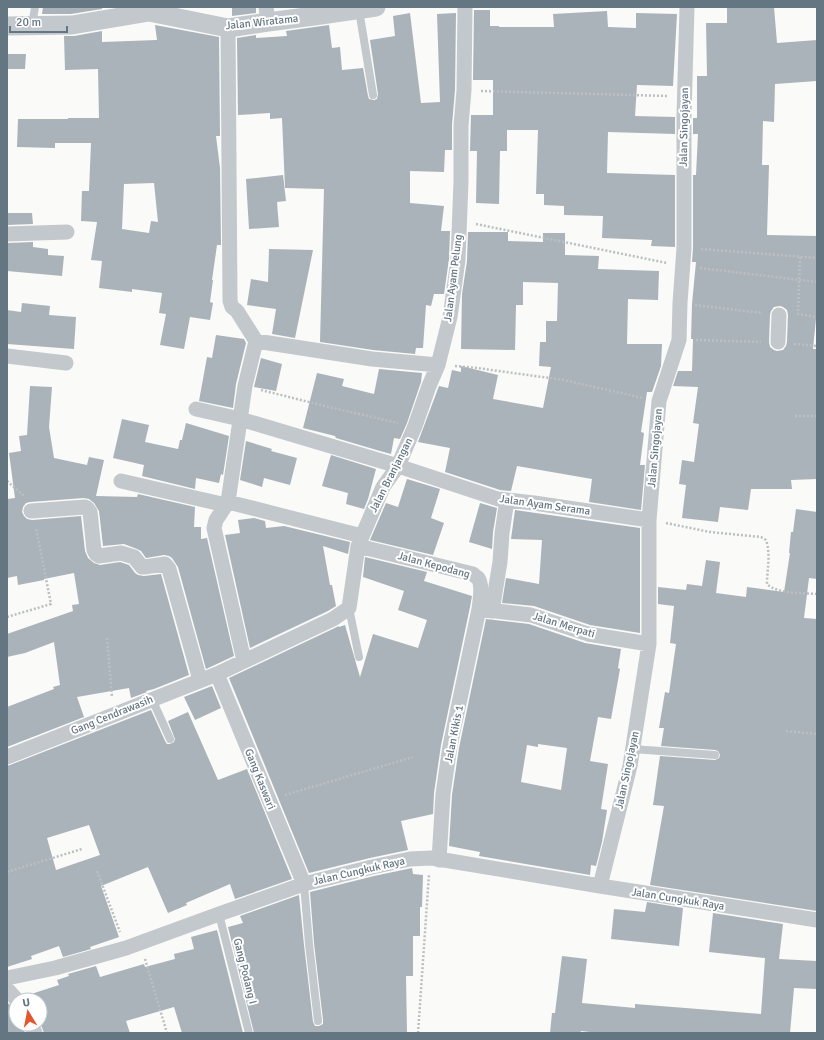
<svg xmlns="http://www.w3.org/2000/svg" width="824" height="1040" viewBox="0 0 824 1040" font-family="Signika,sans-serif">
<style>
.building{fill:#aab3b9;fill-rule:evenodd}
.lines{fill:none;stroke-linecap:round;stroke-linejoin:round}
.path{stroke:#bbbfc2;stroke-width:2.5;stroke-dasharray:2 2;stroke-linecap:butt}
.service{stroke:#c3c8cc;stroke-width:8}
.minor{stroke:#c3c8cc;stroke-width:15}
.tertiary{stroke:#c3c8cc;stroke-width:19}
.labels{text-anchor:middle;dominant-baseline:central;stroke-width:4;stroke-linejoin:round;paint-order:stroke}
.street-label{font-size:11px;fill:#657683;stroke:#fff}
</style>
<rect width="100%" height="100%" fill="#fafaf8"/>
<path class="building" d="M43,7H102V9L71,14H42Z
M232,7H256V13L232,16Z
M727,7H774L777,43L817,40V81L775,84L774,122L763,121L762,165H769L767,235L817,236V309L813,349H817V479L791,480L792,489H751L748,510L720,507L718,522L682,518L686,485L679,484L682,460L694,462L699,424L693,423L698,387L673,386L678,371H692L693,339H691L692,304L696,262H692L693,248V175H696L698,134H693V118H697V76H707L706,23H727ZM780,306L783,307L787,310L788,315L787,342L786,346L783,350L777,351L774,350L770,347L769,342L770,315L771,311L774,307Z
M474,10H490V26H499V27H554L553,14L607,11L608,27L636,28V13L677,14L673,86L637,85L635,116L675,117V134L608,132L607,173L675,175V247L651,246L652,240L602,238L603,216L564,215V206L544,205V194H536L538,130H507V151H500L499,204L476,203L477,151H470L471,115H493V80H473Z
M410,13L421,103L440,102L437,14L456,13L455,90L452,125V150H445L444,172L410,171V203L444,206L441,231H450L449,259L444,294H434L431,306L426,305L423,348H416L415,354L373,350L320,342L324,189L285,188L282,118L270,119V113L238,115L237,38L256,35V38L287,36L286,31L329,25L332,48L340,47L342,70L363,68L368,96L369,99L374,100L377,99L378,94L370,40L395,36L393,16Z
M155,25L219,37L220,136H216L220,168L221,245H217L212,280H213L210,302L213,303L210,320L190,317L184,349L160,345L166,314L159,313L162,293L132,289V292L99,288L102,261L91,260L97,222L81,221L82,191H89L91,143H55V148L17,147L18,119H68V118H99L98,69L65,70L64,36H74L102,31V42L157,40ZM154,183L158,222L151,221L149,233L122,229L124,184Z
M7,54H26L25,69H7Z
M283,175L286,201L277,202L279,227L249,229L246,179Z
M7,213H32L33,224L7,225Z
M468,232H508V241L543,242V233H565V255L599,256L598,269L659,271L658,300L628,299L627,344H662L661,366L652,392H647L641,432L644,433L640,465H645L641,510L589,502L592,479L517,466L511,491L500,490L445,472L450,448L418,442L439,386L448,388L452,370L461,372V366L498,375L493,399L543,408L551,367L539,366L540,342H546V321H557L558,283L523,282V305H516L515,350L461,349L462,294L467,261Z
M33,242V247L48,249V255L64,256L62,276L7,271V243Z
M269,249L313,250L295,338L272,334L276,309L247,305L251,279L268,282Z
M22,303L50,306L49,315L76,317L74,349L7,344V310L21,312Z
M216,335L244,339L246,343L236,384L233,408L199,401L207,357L212,358Z
M261,358L282,364L276,391L254,387Z
M379,369L422,373L421,382L407,423L400,439L394,438L391,454L380,451L336,438L335,436L303,428L317,373L344,379L342,386L374,394Z
M30,386L52,387L49,427L54,458L87,465L89,457L104,460L96,496L137,497L138,494L195,507L194,527H201V539L207,538L234,656L206,669L178,567L172,558L169,556L164,555L146,558L141,551L137,549L124,544L103,546L99,511L94,503L89,499L84,498L30,502L26,503L23,507L22,512L24,516L27,519L32,520L81,516L85,551L88,558L94,563L100,565L120,562L129,565L135,573L138,575L144,576L161,574L189,675L154,689L146,691L147,692L131,698L129,688L77,697L84,717L7,747V707L54,689L53,687L60,685L54,642L25,653L7,657V634L73,611L72,605L79,604L74,573L44,579V580L18,585L17,576L7,578V499L15,498L9,453L21,451L19,436L27,435Z
M122,419L149,425L145,442L178,449L180,440H182L186,423L229,436L223,475L221,474L219,483L196,478L195,489L142,476L144,465L113,458Z
M246,441L272,449L271,451L297,458L290,485L264,478L262,487L240,480Z
M331,455L376,469L368,499L364,509L346,504L348,493L322,486Z
M407,479L440,489L431,518L444,523L433,555L370,540L386,503L398,507Z
M480,503L497,508L493,532L492,549L469,542Z
M796,509L817,512V579L809,578L804,618L817,619V911L650,885L664,806L653,805L660,756L715,760L719,758L720,755L718,751L715,750L661,746L664,728H659L665,692L669,693L676,644L670,643L674,606L658,604V587L686,590L687,584L702,586L706,560L720,562L716,593L746,597L747,587L784,592L790,553H789L791,532H793Z
M515,510L640,528V633L590,625L534,606L502,603L506,578L539,584L542,540L511,539Z
M254,518L265,521L266,528L284,526L350,542L348,554L323,546L330,585H332L336,606L328,611L250,648L225,535L240,533L238,520Z
M365,557L427,572L424,581L472,596L470,607L441,745L434,793L433,814L401,821L408,850L370,858L309,873L229,678L339,626V627L345,625L360,677L373,634L418,648L427,620L398,610L404,591L363,577Z
M486,619L529,624L585,643L621,649L618,668L620,669L611,719L598,717L590,761L608,764L601,809L607,810L602,842L596,866L591,865L590,875L479,856L480,852L449,846L452,795L459,748ZM538,744L567,748L561,790L521,782L527,745L538,747Z
M212,686L221,708L195,720L184,697Z
M151,710L165,741L167,744H170L174,742L175,739L168,721L188,712L218,780L247,769L292,879L235,899L230,884L186,903L187,905L168,913L148,867L101,886L119,937L90,947L91,949L63,957L59,946L31,956L32,959L7,967V766L10,765ZM89,825L100,855L56,870L47,838Z
M412,868L413,874L423,875L422,907H420V936H413V976H406L407,1033H254L228,927L243,923L240,916L299,895L304,945L313,1022L315,1026H319L323,1024V1020L314,943L310,892L374,876Z
M647,902L683,908L679,946L611,939L614,909L645,912Z
M713,913L783,924L779,959L817,961V989L794,988L790,1033H599L581,1031L580,1033H550L552,1013H555L562,956L587,959L582,1003L635,1008V1004L761,1014L765,958L709,952Z
M217,930L243,1033H182L174,1007L126,1021L130,1033H44L40,1022V1000H26L25,996L59,985L57,980L69,976L68,974L96,966L100,977L144,964L145,967L175,959L174,954L194,949L191,937Z
M7,1002L11,1006L16,1009V1024H22L25,1033H7Z"/>
<g class="lines">
<path class="path" d="M481,91L668,96
M476,224L667,263
M701,249L817,258
M800,257L798,314L817,317
M700,268L817,282
M695,305L762,313
M696,340L761,342
M794,344L817,346
M455,366L477,368L564,380L643,398
M261,390L329,407L398,423
M795,416H817
M7,481L24,496
M666,523L710,532L761,537L766,540C771,555 767,569 767,584C777,594 803,593 817,594
M7,617L51,604L36,528
M107,638L112,697
M786,731L817,734
M285,795L413,757
M97,871L120,932
M7,872L82,849
M145,959L167,1033
M418,1033L429,874"/>
<path class="service" d="M359,10L373,95
M32,26L35,7
M349,608L359,657
M152,699L170,739
M633,749L715,755
M304,884L309,944L318,1021
M219,914L249,1033"/>
<path class="minor" d="M266,7L268,22
M228,28L230,301L232,307L237,311L256,341L245,386L228,502L216,520L214,528L244,661
M7,234L67,232
M256,341L372,359L438,365L450,317L458,260L461,181V126L464,90L465,7
M778,342L779,315
M7,356L66,363
M196,409L240,419L398,466L498,499L534,503L649,520
M121,481L226,505
M228,502L362,536
M31,511L85,507L87,508L90,512L94,550L96,554L99,556L121,553L134,557L142,567H144L165,564L169,569L200,680
M358,546L473,574C473,574 477,578 478,578C483,585 480,601 479,609L450,746L443,794L439,860
M479,609L531,615L588,634L649,644
M492,611L500,562L502,533L507,500
M217,674L304,884
M7,757L217,674L333,619L349,608L358,546L383,487L398,466L415,426L429,386L438,365
M600,886L630,766L649,644V520L659,401L679,340L680,303L684,248V116L687,7
M7,978L55,968L126,948L219,914L304,884L372,867L410,859L432,858L600,886L817,920
M7,989L17,1000
M31,1024L35,1033"/>
<path class="tertiary" d="M7,26L72,25L149,12L228,28L268,22L314,16L376,7"/>
</g>
<g class="labels">
<g class="street-label">
<text transform="translate(262 22) rotate(-6)">Jalan Wiratama</text>
<text transform="translate(684 127) rotate(-89)">Jalan Singojayan</text>
<text transform="translate(453 278) rotate(-83)">Jalan Ayam Pelung</text>
<text transform="translate(655 448) rotate(-85)">Jalan Singojayan</text>
<text transform="translate(391 475) rotate(-63)">Jalan Branjangan</text>
<text transform="translate(545 505) rotate(8)">Jalan Ayam Serama</text>
<text transform="translate(434 565) rotate(15)">Jalan Kepodang</text>
<text transform="translate(564 625) rotate(17)">Jalan Merpati</text>
<text transform="translate(112 715) rotate(-22)">Gang Cendrawasih</text>
<text transform="translate(454 734) rotate(-79)">Jalan Kikis 1</text>
<text transform="translate(627 770) rotate(-78)">Jalan Singojayan</text>
<text transform="translate(260 779) rotate(68)">Gang Kaswari</text>
<text transform="translate(359 871) rotate(-13)">Jalan Cungkuk Raya</text>
<text transform="translate(678 899) rotate(9)">Jalan Cungkuk Raya</text>
<text transform="translate(245 971) rotate(76)">Gang Podang I</text>
</g>
</g>
<rect width="824" height="1040" fill="none" stroke="#657683" stroke-width="16"/>
<g transform="translate(28 1012) rotate(350)"><circle r="19" fill="#ffffff" stroke="#c1c8cd"/>
<path d="M0-3L7 15L0 10L-7 15Z" fill="#e4572e"/>
<text y="-6" font-size="11" font-weight="bold" text-anchor="middle" fill="#657683">U</text>
</g>
<path d="M10 26v6h57v-6" fill="none" stroke="#657683" stroke-width="2"/>
<text x="16" y="26" font-size="12" fill="#657683" stroke="#ffffff" stroke-width="3" paint-order="stroke">20 m</text>
</svg>
